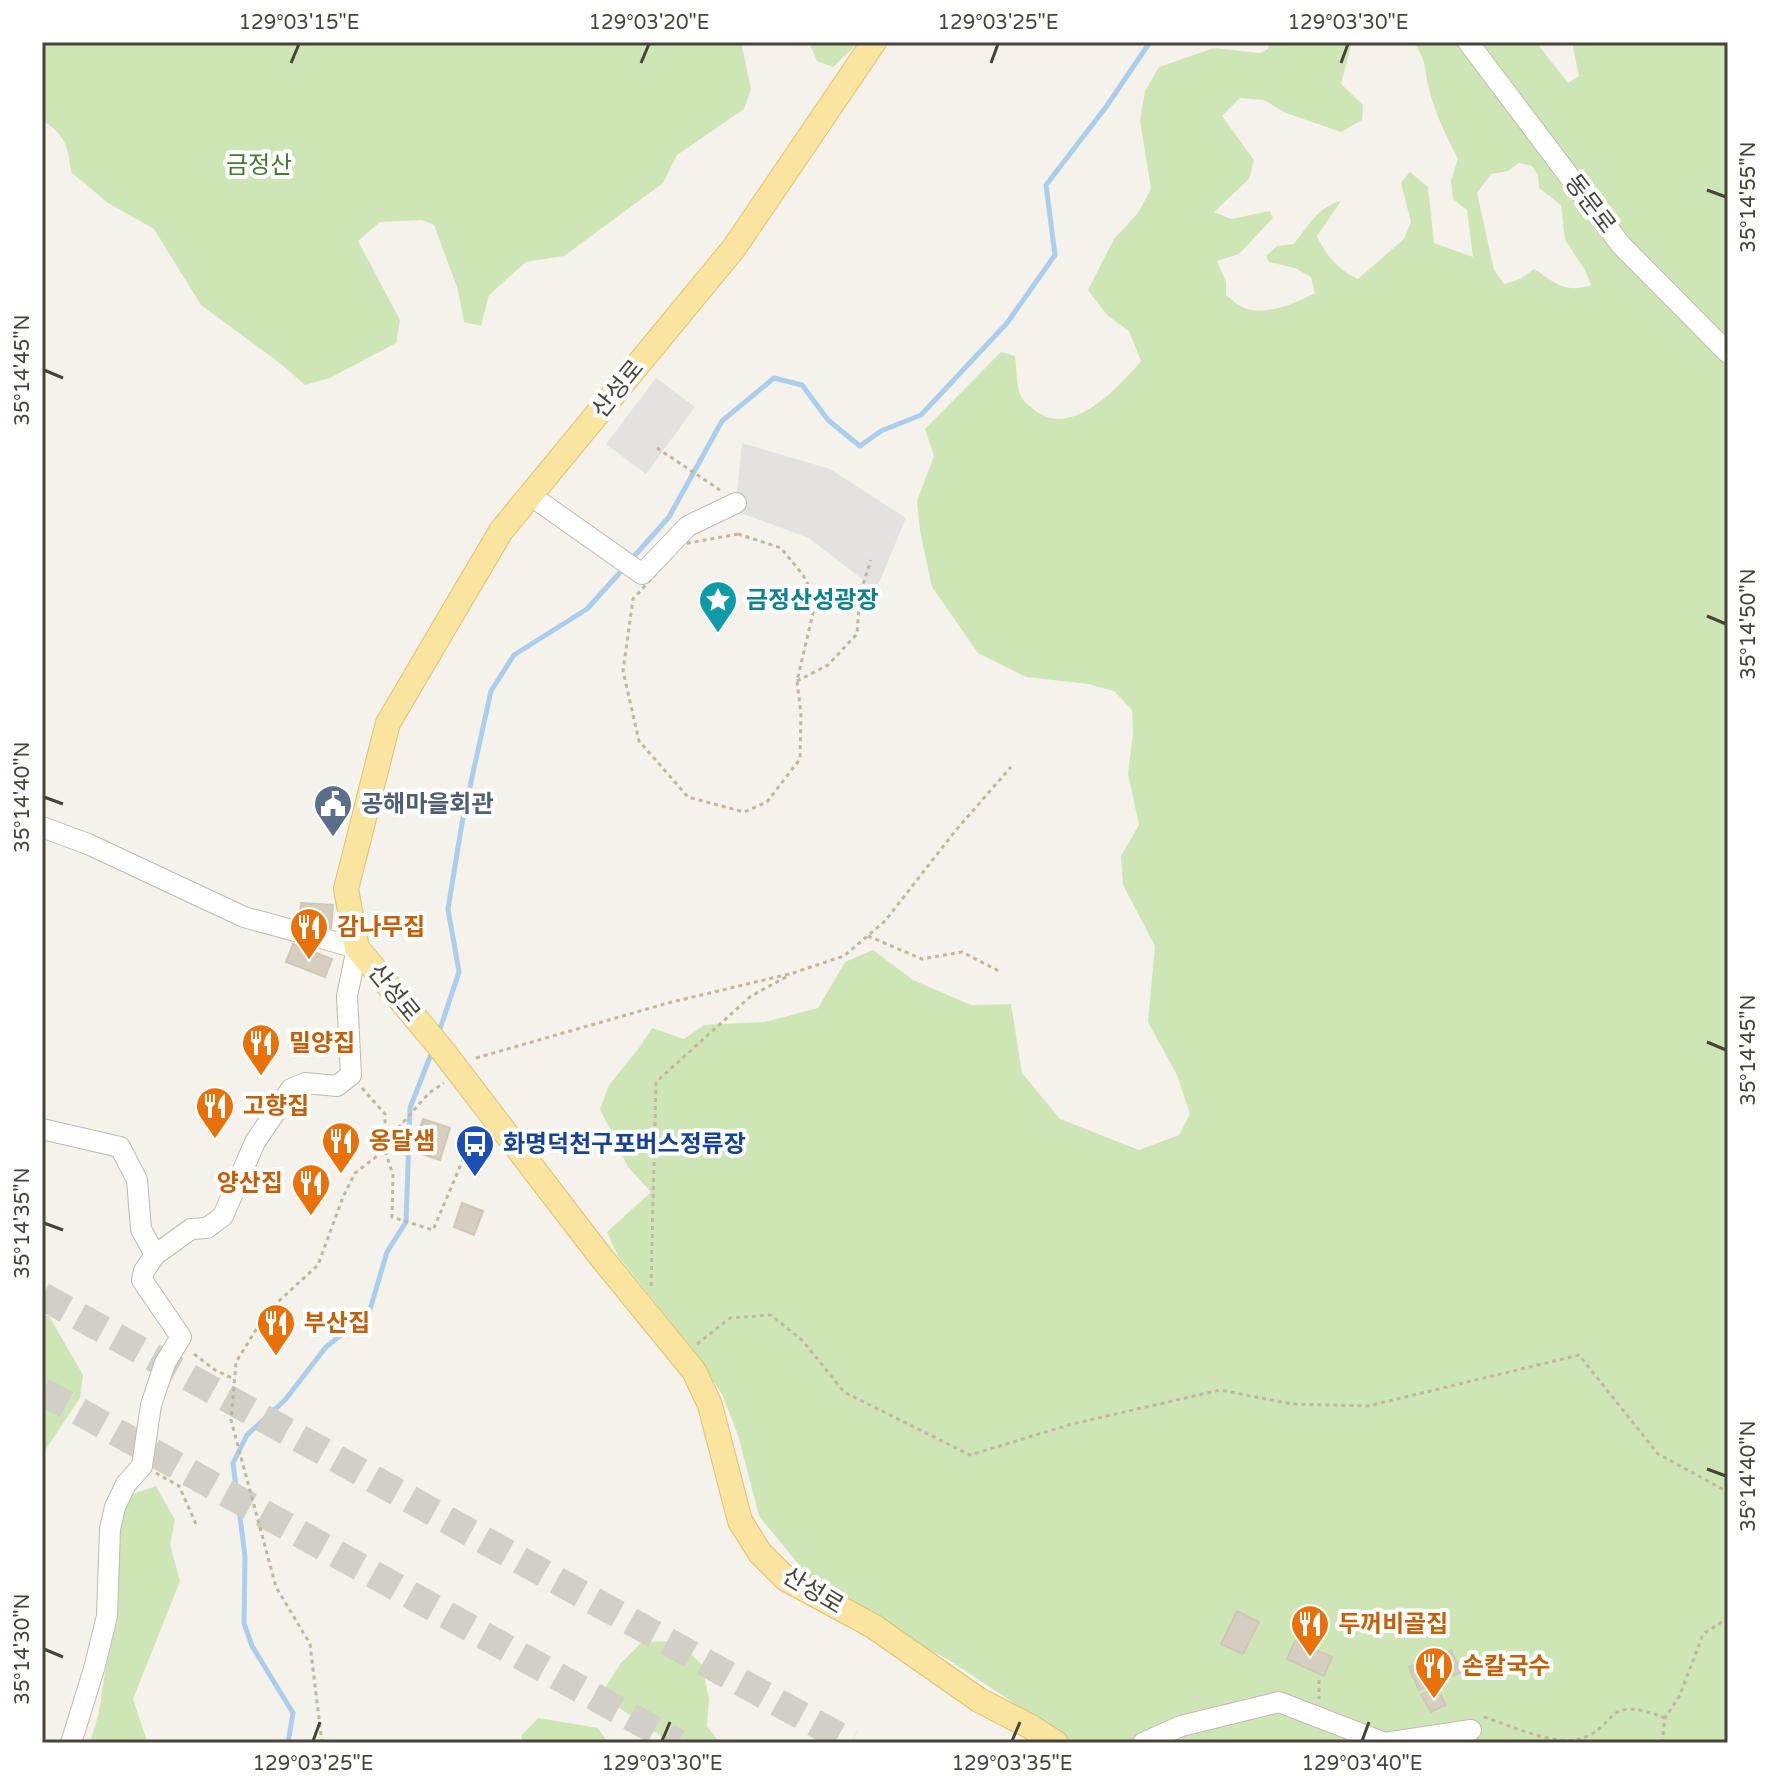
<svg xmlns="http://www.w3.org/2000/svg" width="1770" height="1785" viewBox="0 0 1770 1785" font-family="'Varela Round','Noto Sans KR',sans-serif">
<style>
.green{fill:#cee6b6;fill-rule:evenodd}
.parking{fill:#e4e2df}
.lines{fill:none;stroke-linecap:round;stroke-linejoin:round}
.stream{stroke:#acceed;stroke-width:5}
.building{fill:#d6cfc1;stroke:#d0c7b4;stroke-width:2}
.highway-tunnel{stroke:#d2cfc7;stroke-width:28;stroke-dasharray:28 14;stroke-linecap:butt}
.minor-casing{stroke:#c0baae;stroke-width:22}
.major-casing{stroke:#dec370;stroke-width:26}
.path{stroke:#c1b7a0;stroke-width:3;stroke-dasharray:4 4;stroke-linecap:butt}
.minor{stroke:#fff;stroke-width:20}
.major{stroke:#f9e4a0;stroke-width:24}
.ticks{fill:none;stroke:#484339;stroke-width:3}
.labels{text-anchor:middle;dominant-baseline:central;stroke-width:8;stroke-linejoin:round;paint-order:stroke}
.park-label{font-size:24px;fill:#46782f;stroke:#fff}
.street-label{font-size:24px;fill:#484339;stroke:#fff}
.culture-label{font-size:24px;font-weight:bold;fill:#0d838f;stroke:#fff;text-anchor:start}
.service-label{font-size:24px;font-weight:bold;fill:#4e5e75;stroke:#fff;text-anchor:start}
.food-label{font-size:24px;font-weight:bold;fill:#c56008;stroke:#fff;text-anchor:start}
.transit-label{font-size:24px;font-weight:bold;fill:#164399;stroke:#fff;text-anchor:start}
.neatline{fill:none;stroke:#484339;stroke-width:3}
.ticks-label{font-size:20px;text-anchor:middle;fill:#484339}
</style>
<rect width="100%" height="100%" fill="#f4f2eb"/>
<path class="green" d="M42,42H741L751,89L744,109L677,155L663,183L564,256L526,262L489,295L481,326L464,322L458,290L434,225L422,220L380,222L358,241L400,320L396,343L330,378L305,385L281,364L201,305L154,229L108,203L71,172C68,145 65,135 42,120Z
M809,42H859L833,67L817,61Z
M1269,42H1352L1341,84L1363,105L1362,120L1341,132L1286,113L1264,100L1240,98L1222,116L1254,160L1249,179L1214,212L1231,219L1270,211L1273,218L1239,254L1217,261L1226,282V295C1232,300 1240,307 1247,309C1269,315 1296,303 1315,293L1311,277L1295,268L1269,262L1266,256L1277,246L1294,244C1307,227 1319,206 1341,201L1317,236C1325,254 1339,271 1358,279L1404,239L1411,222L1401,183L1410,172L1428,187L1434,243L1473,257L1467,210L1453,199L1451,181L1458,159C1446,136 1435,113 1429,89C1424,68 1427,60 1413,42H1536L1568,83L1579,76L1572,42H1728V1743H1074L949,1660L872,1620L818,1588L759,1516L738,1435L722,1394L691,1347L618,1256L607,1232L651,1192L628,1167L600,1109L609,1085L639,1048L652,1028L684,1039L704,1025L765,1022L818,1008L845,962L873,950L913,980L971,1005L1011,1004L1022,1073L1060,1119L1139,1150L1179,1135L1190,1114L1177,1075L1148,1022L1155,946L1123,885L1121,856L1139,825L1128,774L1133,733L1132,710L1114,691L1088,684L1026,677L978,653L932,587L920,531L917,501L934,456L925,429L1001,352L1015,356C1017,368 1016,388 1022,398C1024,402 1028,404 1031,407C1068,443 1117,389 1141,361L1129,331L1108,316L1088,290L1114,239L1138,213L1151,189L1140,121L1145,91L1159,67L1214,48L1260,53L1268,49ZM1519,163L1532,166L1538,175L1539,188L1561,205L1565,240L1585,270L1591,285C1565,294 1556,283 1534,269L1520,279L1504,284L1494,270L1477,193L1491,174L1508,171Z
M42,1315L49,1316L83,1375L80,1398L42,1455Z
M156,1486L175,1520L170,1544L180,1581L133,1699L146,1738L142,1743H90L99,1712L108,1653L117,1577L116,1526L130,1495Z
M678,1641L702,1665L709,1699L707,1726L720,1743H659L661,1736L600,1695L621,1663L642,1642Z
M538,1718L598,1728L608,1743H523L521,1736Z"/>
<path class="parking" d="M656,378L695,407L646,474L606,444Z
M742,443L830,469L906,518L876,590L809,538L735,511Z"/>
<g class="lines">
<path class="stream" d="M630,561L669,517L722,421L774,378L802,385L828,420L860,446L881,431L921,415L1007,323L1055,255L1046,185L1106,107L1150,42
M439,1032L459,972L448,909L462,823L491,691L514,655L587,609L624,568
M288,1743L293,1713L252,1646L244,1623L245,1556L233,1463L247,1435L285,1400L326,1347L369,1313L387,1252L406,1222L410,1108L433,1049"/>
</g>
<path class="building" d="M301,903L333,905L331,928L299,925Z
M293,944L332,959L325,977L286,962Z
M423,1119L450,1128L440,1160L413,1151Z
M462,1203L483,1211L474,1235L454,1227Z
M1237,1611L1259,1622L1243,1654L1221,1644Z
M1295,1641L1332,1657L1324,1676L1287,1659Z
M1451,1650L1461,1672L1419,1690L1409,1667Z
M1436,1687L1446,1705L1431,1712L1421,1695Z"/>
<g class="lines">
<path class="highway-tunnel" d="M42,1296L851,1743
M42,1391L678,1743"/>
<defs>
<path id="minor" d="M1468,42L1621,245L1728,353
M530,495L642,574L688,526L736,503
M42,827L88,844L244,917L357,948L347,996L351,1075L337,1086L305,1083L291,1089L255,1142L223,1216L207,1228L191,1229L155,1255L141,1229L137,1180L120,1147L42,1129
M71,1743L94,1669L107,1616L110,1529L115,1507L126,1484L142,1466L151,1405L165,1363L181,1337L142,1280L144,1271L155,1255
M1143,1743L1181,1726L1279,1702L1385,1743L1471,1730"/>
<path id="major" d="M874,42L734,248L501,531L388,723L346,889L357,948L439,1046L601,1257L694,1371L710,1405L740,1521L760,1553L786,1579L873,1626L979,1700L1031,1727L1056,1743"/>
</defs>
<use href="#minor" class="minor-casing"/>
<use href="#major" class="major-casing"/>
<path class="path" d="M657,448L720,490
M738,534L781,548L803,575L816,600L797,681L801,714L800,759L767,802L744,812L688,797L639,741L623,671L633,599L683,544Z
M797,681L828,665L857,634L860,594L871,560
M868,936L922,959L962,952L999,971
M476,1058L668,1003L793,973L844,956L885,921L956,830L1011,767
M362,1088L385,1114V1150L393,1175L392,1217L433,1230L476,1129
M651,1286L656,1082L751,996L790,975
M697,1344L730,1318L771,1315L803,1341L844,1392L970,1455L1072,1424L1220,1390L1292,1404L1368,1406L1579,1355L1658,1454L1728,1492
M194,1354L215,1370L234,1379
M156,1473L179,1486L196,1524
M1319,1680V1699
M1484,1717C1508,1725 1551,1744 1575,1740C1620,1731 1599,1692 1665,1718
M322,1743L310,1644L276,1587L231,1420L236,1362L267,1312L318,1265L343,1197L355,1173L385,1150L393,1134L420,1103L429,1093L444,1083
M1662,1743L1665,1718L1680,1695L1703,1634L1728,1618"/>
<use href="#minor" class="minor"/>
<use href="#major" class="major"/>
</g>
<path class="ticks" d="M291,63L299,44M641,63L649,44M991,63L998,44M1341,63L1348,44M1707,190L1726,197M44,370L63,378M1707,616L1726,624M44,797L63,804M1707,1042L1726,1050M44,1223L63,1230M1707,1469L1726,1476M44,1649L63,1657M313,1741L320,1722M662,1741L670,1722M1012,1741L1020,1722M1362,1741L1369,1722"/>
<defs>
<symbol id="sight-pin" viewBox="-11 -11 22 30"><path d="M0 17L-7.5 6A9.5 9.5 0 1 1 7.5 6Z" fill="#0f9aa8" stroke="#fff"/><path d="M0-6L1.8-2.2L6-1.7L2.9 1.2L3.7 5.4L0 3.3L-3.7 5.4L-2.9 1.2L-6-1.7L-1.8-2.2Z" fill="#fff"/></symbol>
<symbol id="civic-pin" viewBox="-11 -11 22 30"><path d="M0 17L-7.5 6A9.5 9.5 0 1 1 7.5 6Z" fill="#5c6f8a" stroke="#fff"/><path d="M-.6-6.5H3V-4.5H.6V-3L4-1V1h2V6H-6V1h2V-1L-.6-3ZM-1.2 2.5V6h2.4V2.5Z" fill="#fff"/></symbol>
<symbol id="restaurant-pin" viewBox="-11 -11 22 30"><path d="M0 17L-7.5 6A9.5 9.5 0 1 1 7.5 6Z" fill="#e8710a" stroke="#fff"/><path d="M-5-6h1v4h1v-4h1v4h1v-4h1v5L-1.5 .5V6h-2V.5L-5-1ZM5-6V6H3V1.5H1.5Q1.5-4 5-6Z" fill="#fff"/></symbol>
<symbol id="bus-pin" viewBox="-11 -11 22 30"><path d="M0 17L-7.5 6A9.5 9.5 0 1 1 7.5 6Z" fill="#1a4fb4" stroke="#fff"/><path d="M-5-6H5V4H4V6H2V4H-2V6H-4V4H-5ZM-3.5-4V0h7V-4ZM-3.5 1.2v1.5H-2V1.2ZM2 1.2v1.5H3.5V1.2Z" fill="#fff"/></symbol>
</defs>
<g fill-rule="evenodd">
<use href="#sight-pin" x="696" y="578" width="44" height="60"/>
<use href="#civic-pin" x="311" y="782" width="44" height="60"/>
<use href="#restaurant-pin" x="287" y="905" width="44" height="60"/>
<use href="#restaurant-pin" x="239" y="1021" width="44" height="60"/>
<use href="#restaurant-pin" x="193" y="1084" width="44" height="60"/>
<use href="#restaurant-pin" x="319" y="1119" width="44" height="60"/>
<use href="#bus-pin" x="453" y="1122" width="44" height="60"/>
<use href="#restaurant-pin" x="289" y="1161" width="44" height="60"/>
<use href="#restaurant-pin" x="254" y="1301" width="44" height="60"/>
<use href="#restaurant-pin" x="1288" y="1602" width="44" height="60"/>
<use href="#restaurant-pin" x="1412" y="1644" width="44" height="60"/>
</g>
<g class="labels">
<g class="park-label">
<text x="259" y="165">금정산</text>
</g>
<g class="street-label">
<text transform="translate(1590 204) rotate(53)">동문로</text>
<text transform="translate(618 389) rotate(-51)">산성로</text>
<text transform="translate(394 993) rotate(51)">산성로</text>
<text transform="translate(813 1591) rotate(31)">산성로</text>
</g>
<g class="culture-label">
<text x="746" y="600">금정산성광장</text>
</g>
<g class="service-label">
<text x="361" y="804">공해마을회관</text>
</g>
<g class="food-label">
<text x="337" y="927">감나무집</text>
<text x="289" y="1043">밀양집</text>
<text x="243" y="1106">고향집</text>
<text x="369" y="1141">옹달샘</text>
<text x="283" y="1183" text-anchor="end">양산집</text>
<text x="304" y="1323">부산집</text>
<text x="1338" y="1624">두꺼비골집</text>
<text x="1462" y="1666">손칼국수</text>
</g>
<g class="transit-label">
<text x="503" y="1144">화명덕천구포버스정류장</text>
</g>
</g>
<rect width="1770" height="1785" fill="none" stroke="#ffffff" stroke-width="88"/>
<rect x="44" y="44" width="1682" height="1697" class="neatline"/>
<g class="ticks-label">
<text x="299" y="29">129°03'15"E</text>
<text x="649" y="29">129°03'20"E</text>
<text x="998" y="29">129°03'25"E</text>
<text x="1348" y="29">129°03'30"E</text>
<text transform="translate(1748 197) rotate(-90)" y="7">35°14'55"N</text>
<text transform="translate(22 370) rotate(-90)" y="7">35°14'45"N</text>
<text transform="translate(1748 624) rotate(-90)" y="7">35°14'50"N</text>
<text transform="translate(22 797) rotate(-90)" y="7">35°14'40"N</text>
<text transform="translate(1748 1050) rotate(-90)" y="7">35°14'45"N</text>
<text transform="translate(22 1223) rotate(-90)" y="7">35°14'35"N</text>
<text transform="translate(1748 1476) rotate(-90)" y="7">35°14'40"N</text>
<text transform="translate(22 1649) rotate(-90)" y="7">35°14'30"N</text>
<text x="313" y="1770">129°03'25"E</text>
<text x="662" y="1770">129°03'30"E</text>
<text x="1012" y="1770">129°03'35"E</text>
<text x="1362" y="1770">129°03'40"E</text>
</g>
</svg>
